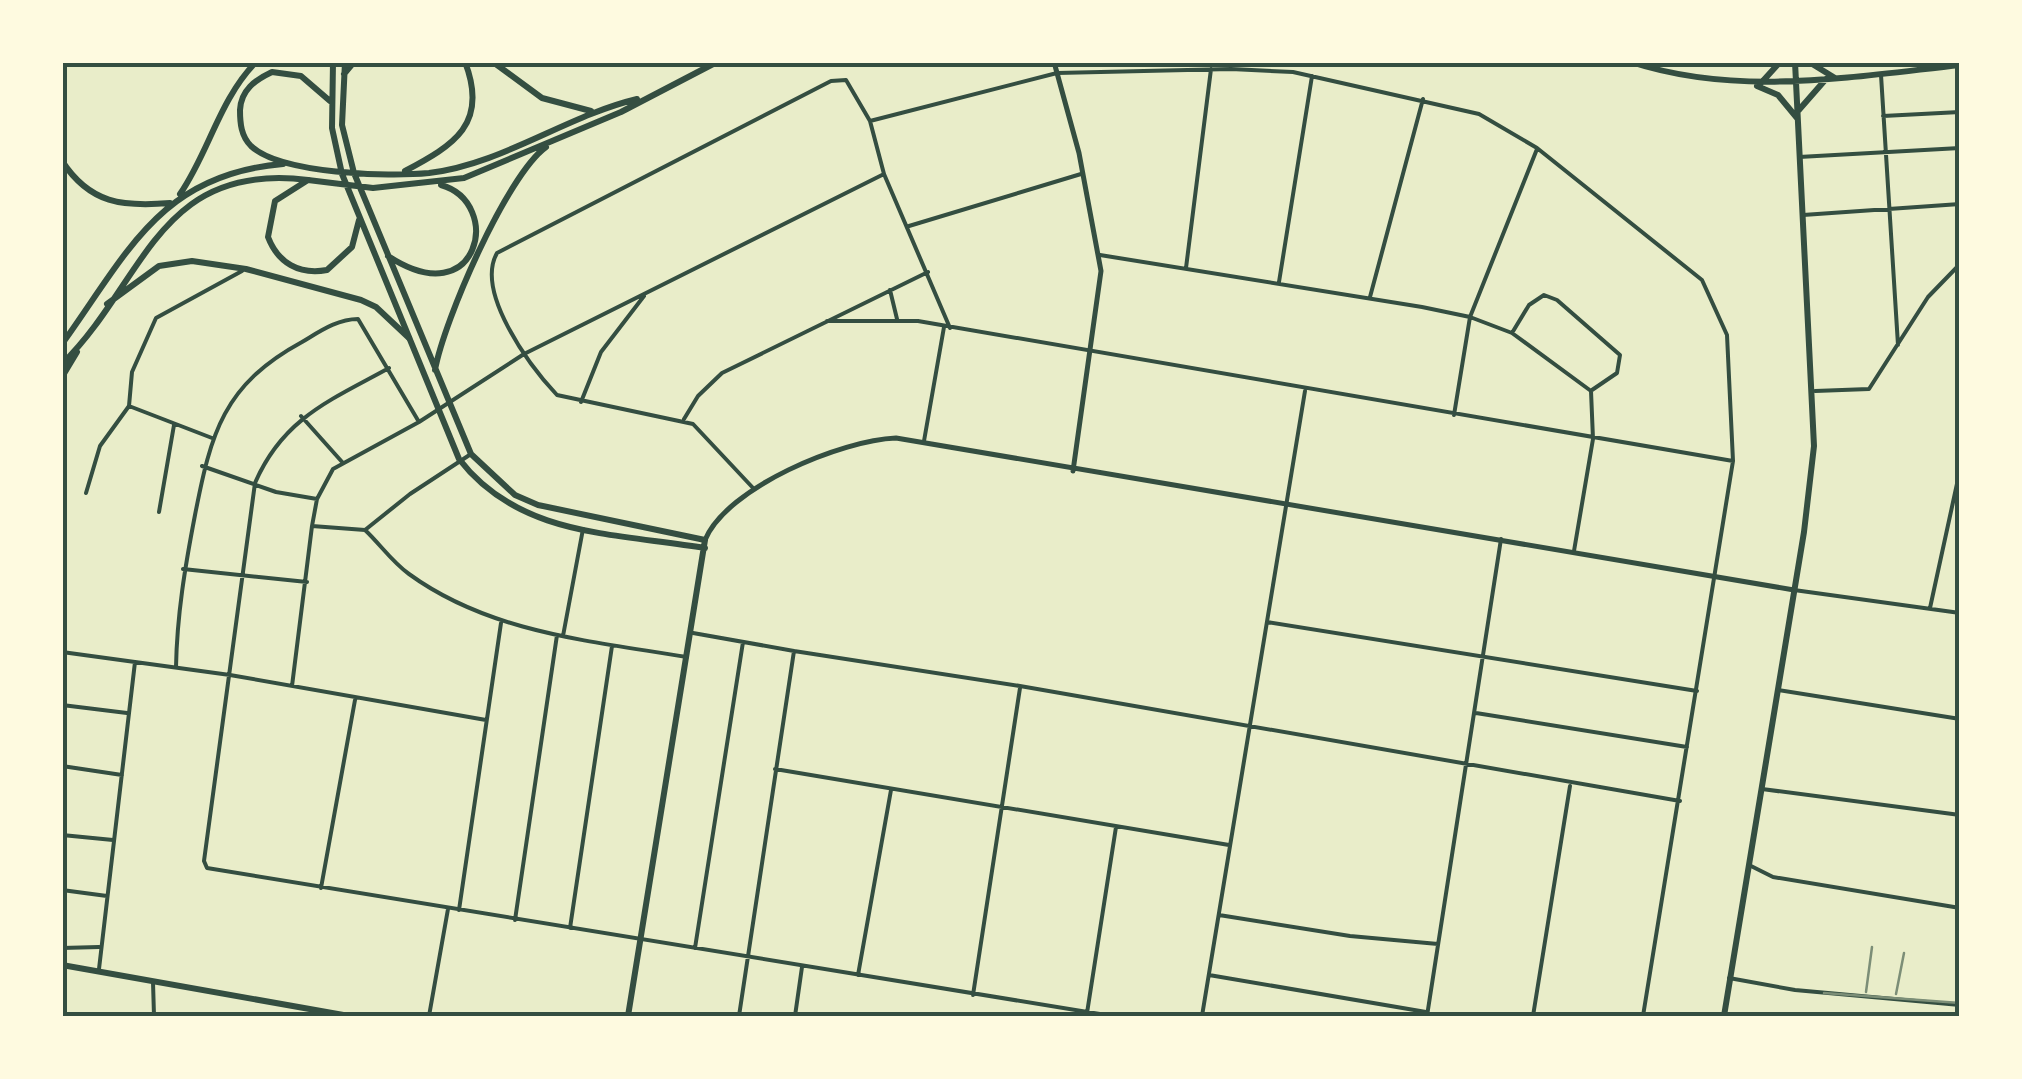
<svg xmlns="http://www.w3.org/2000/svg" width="2022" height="1079" viewBox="0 0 2022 1079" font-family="Literata,serif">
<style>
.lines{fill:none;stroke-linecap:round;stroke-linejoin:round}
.minor{stroke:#344e41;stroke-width:4}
.tertiary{stroke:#344e41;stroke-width:5}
.primary{stroke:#344e41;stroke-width:6}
.trunk{stroke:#344e41;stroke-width:6}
.rail{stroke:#7c8e77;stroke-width:2.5}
.neatline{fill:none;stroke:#344e41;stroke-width:4}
</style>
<rect width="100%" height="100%" fill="#e9edc9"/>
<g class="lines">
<path class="minor" d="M1881,75L1898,345
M1883,116L1960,112
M870,121L1057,73L1231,69L1293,72L1479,114L1537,148L1702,280L1727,335L1733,461L1643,1016
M1799,157L1960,148
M1803,215L1960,204
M909,226L1081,174
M1100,255L1422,307L1470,317L1512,333L1591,391L1593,439L1574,551
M1186,268L1211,69
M1279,282L1312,76
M890,290L897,319
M1370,297L1423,99
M827,321H918L1733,461
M1512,333L1529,305L1544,295L1557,300L1620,355L1617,373L1592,390
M389,368C331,400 283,418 255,483L204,861L207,868L1112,1016
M1815,391L1869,389L1928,297L1960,264
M581,402L601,352L644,296
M129,406L212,438
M1454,415L1470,317L1537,149
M301,416L343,463
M684,419L698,396L722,373L928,272
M924,441L944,327
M202,466L276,492L317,499
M754,489L693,424L557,395C529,365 475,292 497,253L831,81L846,80L870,121L884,174L950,328
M86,493L100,446L129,406L132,372L156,318L242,271
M159,512L174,425
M312,526L365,530L410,494L471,454
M365,530C380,544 392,562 409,574C490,633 591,641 687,657
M183,569L307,582
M1794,590L1960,613
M1930,608L1960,470
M1267,622L1697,691
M693,633L794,651
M563,636L583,529
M62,652L230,675L486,720
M176,667C177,615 185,567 195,515C211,433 223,385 302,342C319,332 337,319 358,319L419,422
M292,686L312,526L317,499L333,469L419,422L524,354L884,174
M1778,690L1960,719
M62,705L127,713
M1476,713L1687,747
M62,766L122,775
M775,769L1229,845
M1762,789L1960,815
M62,835L113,840
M1749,865L1773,877L1960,908
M321,888L355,700
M62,890L107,896
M459,910L501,623
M1219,915L1350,936L1438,944
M515,920L557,635
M570,928L612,646
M62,948L99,947
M695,948L743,642
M99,969L135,662
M858,975L891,790
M1209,975L1426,1012
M1729,978L1795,990L1960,1005
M153,982L154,1016
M973,995L1020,688
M1087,1013L1116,827
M429,1016L448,909
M739,1016L794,651L1020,686L1680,801
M795,1016L802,967
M1202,1016L1305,391
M1427,1016L1501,539
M1533,1016L1570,786"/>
<path class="tertiary" d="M1054,62L1079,153L1101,271L1073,471
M705,540C727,487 842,440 896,438L1794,590"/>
<path class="primary" d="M333,62L332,128L342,174L459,459C519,537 615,533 705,548
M345,62L342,125L354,173L471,454L515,495L538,505L705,540L628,1016
M493,62L542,98L591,111
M1631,62C1738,97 1851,77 1960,65
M1809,62L1835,78
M344,74L354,62
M1761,83L1780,62
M1757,86L1778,95L1797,118
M330,101L301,76L272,72C255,80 241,90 240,110C240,123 241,136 251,146C281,174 388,177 429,173C503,164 566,116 637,99
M1798,111L1826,79
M405,171C454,145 489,124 465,62
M359,220L352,247L327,270C299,275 278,263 268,237L275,201L308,180L373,188L464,178L621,112L717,62
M388,256C479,316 504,203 441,185
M435,370C444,320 507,175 546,147
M62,965L349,1016
M1724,1016L1804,532L1814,446L1795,62"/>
<path class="trunk" d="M62,161C90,204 123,207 170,203
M180,194C209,152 219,100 256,62
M107,304L159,266L192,261L246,269L361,300L376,307L409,338
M62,344C127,254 160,174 283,164
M62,364C145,283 157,161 308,180
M62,377L77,352"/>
<path class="rail" d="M1866,992L1872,947
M1824,993L1960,1003
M1896,994L1904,953"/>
</g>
<rect width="2022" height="1079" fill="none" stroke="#fefae0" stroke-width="130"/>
<rect x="65" y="65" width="1892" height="949" class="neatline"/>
</svg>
